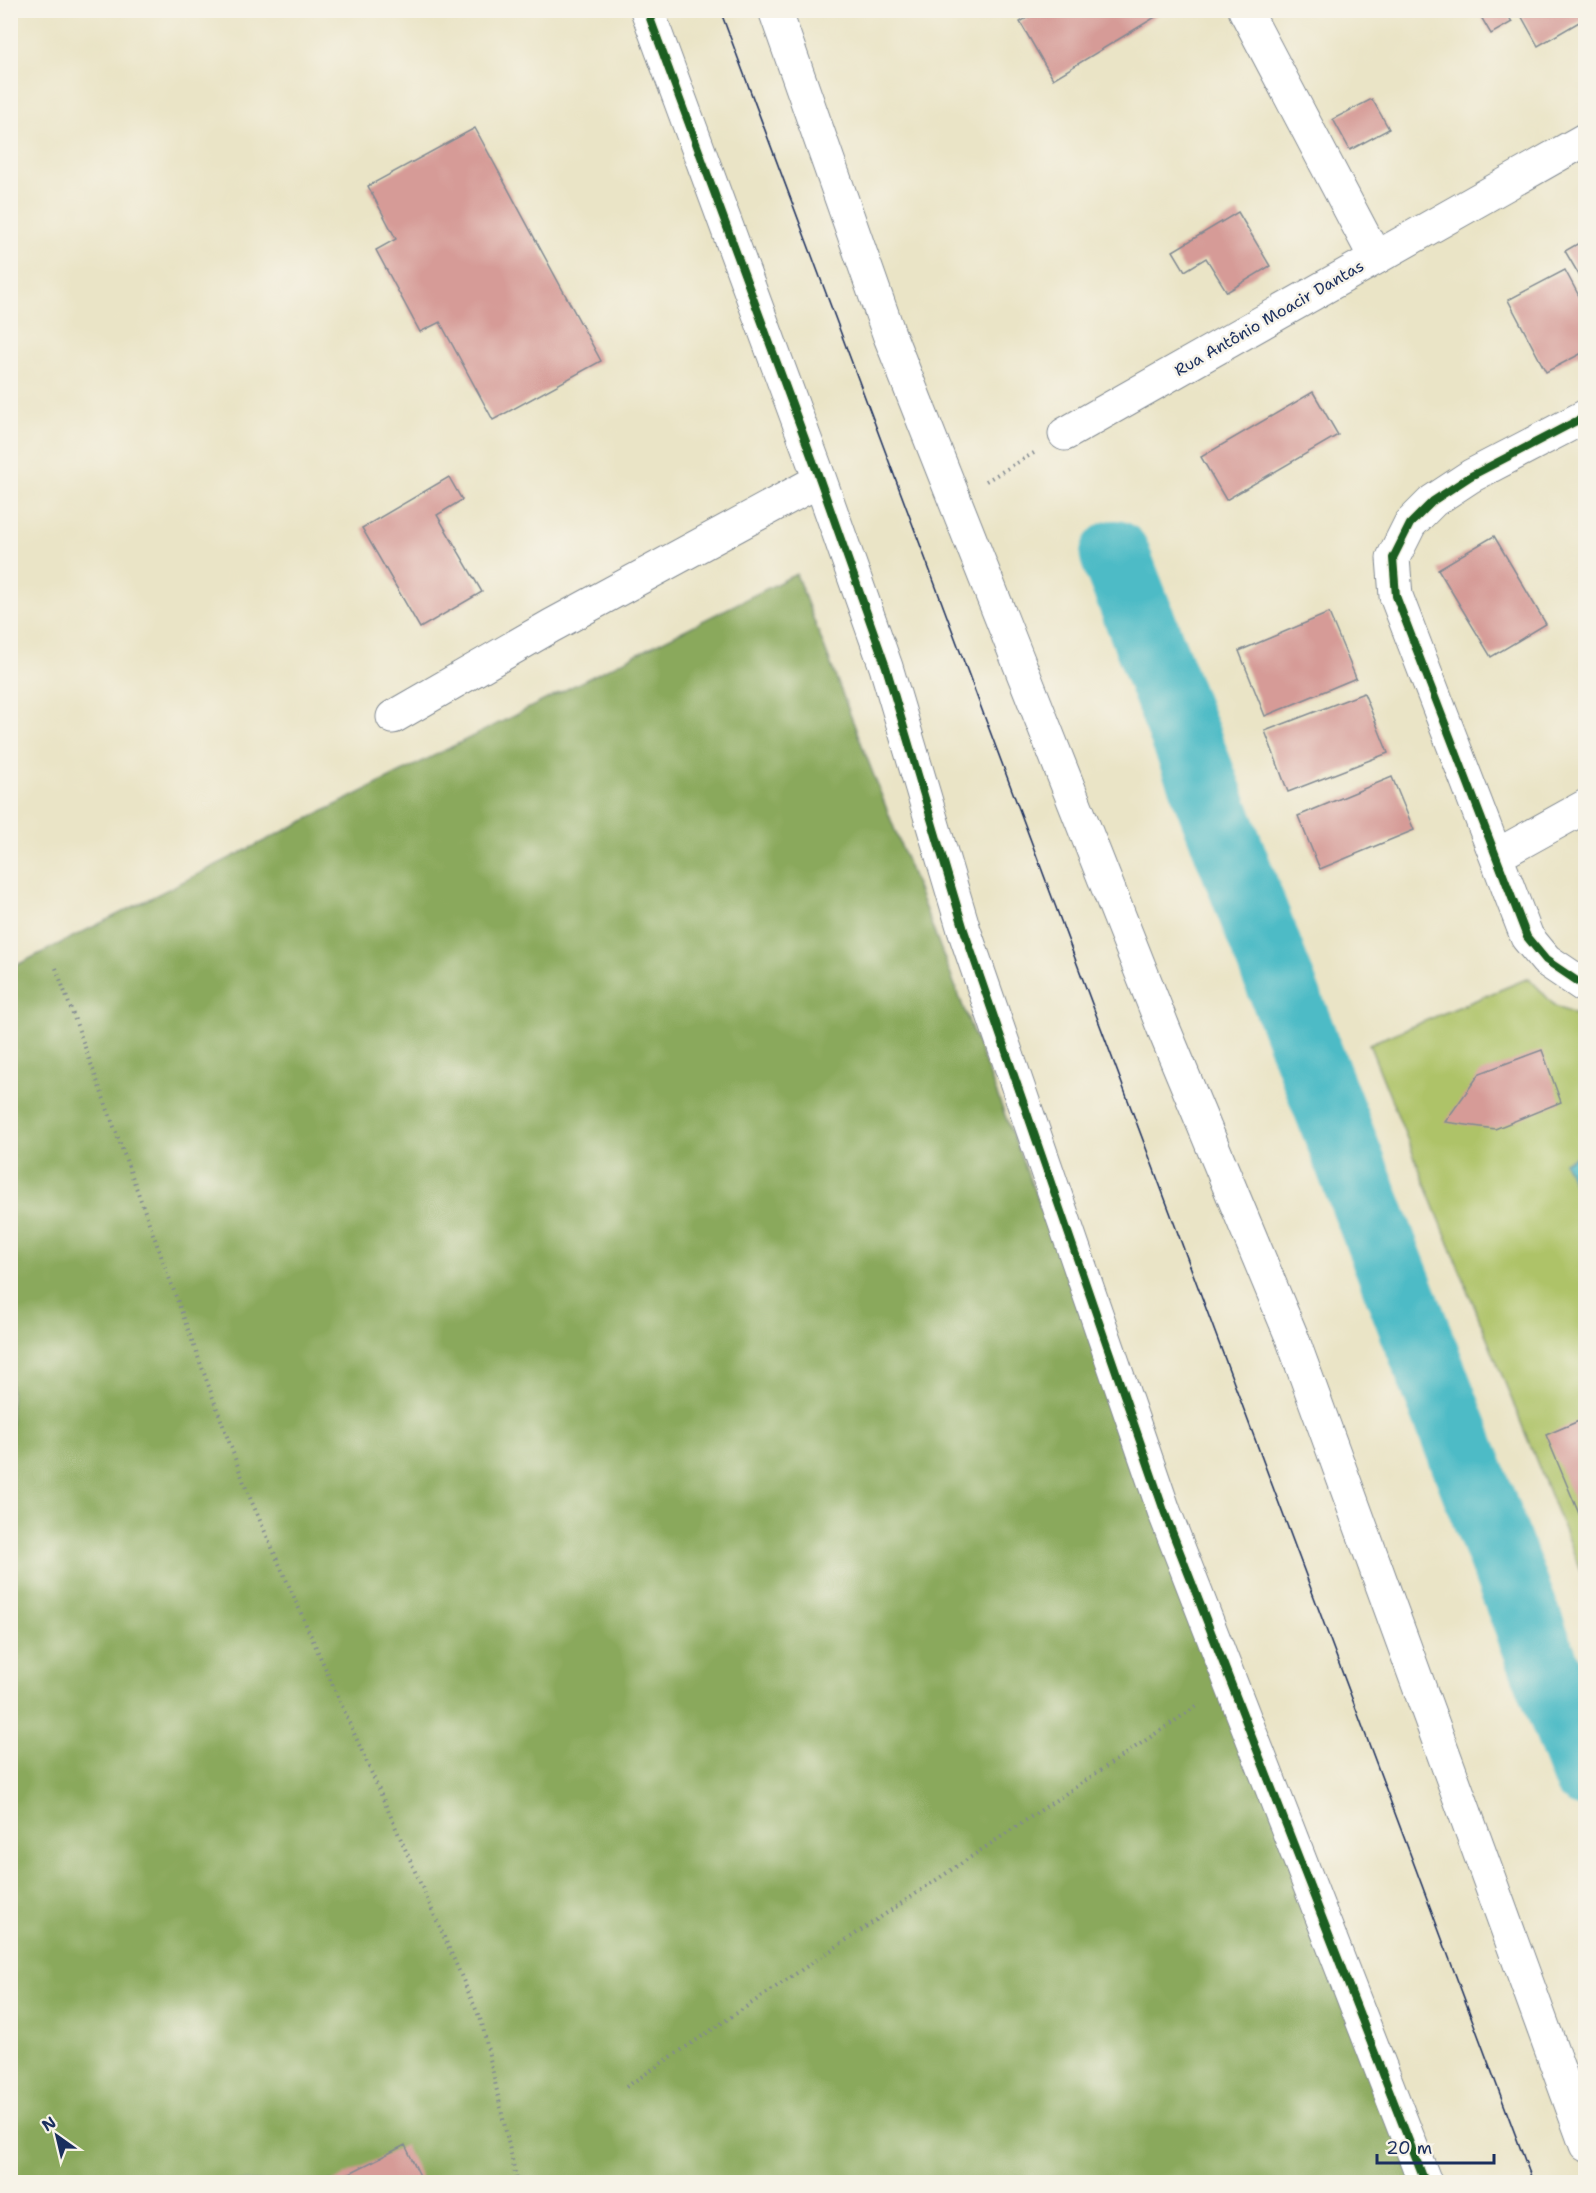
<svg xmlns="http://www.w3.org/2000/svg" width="1596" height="2193" viewBox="0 0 1596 2193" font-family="'Shantell Sans',sans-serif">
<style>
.green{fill:#aec368;stroke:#647963;stroke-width:1.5}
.forest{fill:#8aa95c;stroke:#526c5d;stroke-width:1.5}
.water{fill:#4dbbc6;stroke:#347592;stroke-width:1.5}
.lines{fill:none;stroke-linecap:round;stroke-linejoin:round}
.river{stroke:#4dbbc6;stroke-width:70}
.building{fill:#d69b97}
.minor-casing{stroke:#828a92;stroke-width:35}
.path{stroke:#828a92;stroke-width:4;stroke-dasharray:1.5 4.5;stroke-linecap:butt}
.minor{stroke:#fff;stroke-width:33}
.tram{stroke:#1b2f5e;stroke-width:1.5}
.cycleway-casing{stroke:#f7f3e8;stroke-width:11}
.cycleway{stroke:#1b5e20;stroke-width:8}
.labels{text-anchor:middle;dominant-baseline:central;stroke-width:5;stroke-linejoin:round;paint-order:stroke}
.street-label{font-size:16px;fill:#1b2f5e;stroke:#f7f3e8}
</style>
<rect width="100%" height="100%" fill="#f7f3e8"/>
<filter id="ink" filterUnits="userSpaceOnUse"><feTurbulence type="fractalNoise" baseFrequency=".0167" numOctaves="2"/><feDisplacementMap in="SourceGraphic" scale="12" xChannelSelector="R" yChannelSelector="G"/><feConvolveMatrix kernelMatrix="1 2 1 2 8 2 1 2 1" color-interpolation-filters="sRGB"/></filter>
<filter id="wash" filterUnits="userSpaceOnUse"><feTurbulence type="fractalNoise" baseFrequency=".008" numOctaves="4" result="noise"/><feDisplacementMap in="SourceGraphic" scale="24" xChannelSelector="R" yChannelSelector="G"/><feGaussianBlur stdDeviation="1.35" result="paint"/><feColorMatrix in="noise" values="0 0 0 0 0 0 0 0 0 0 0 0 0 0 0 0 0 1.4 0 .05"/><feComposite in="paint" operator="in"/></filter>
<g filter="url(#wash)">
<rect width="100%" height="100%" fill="#eae4c6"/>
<path class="green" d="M1529,978L1555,1006L1585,1019V1582L1369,1044Z"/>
<path class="forest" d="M796,574L1417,2182H11V968Z"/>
<path class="water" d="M1585,1153V1202L1582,1203L1564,1162Z"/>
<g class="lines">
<path class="river" d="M1115,555L1586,1773"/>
</g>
<g id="blocks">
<path class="building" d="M1040,10H1167L1053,79L1020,22Z
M1477,10H1505L1512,22L1491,34Z
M1518,10H1586V18L1538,46Z
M1372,99L1389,129L1350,150L1333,119Z
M475,128L601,361L493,420L440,322L420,332L376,250L396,239L368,186Z
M1238,212L1270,266L1227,292L1206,258L1185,271L1173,251Z
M1586,239V287L1565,251Z
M1565,270L1586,309V351L1546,372L1508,300Z
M1313,392L1338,435L1226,500L1201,457Z
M449,477L462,500L437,515L482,592L420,628L362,528Z
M1494,536L1546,624L1491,657L1438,569Z
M1329,613L1356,678L1265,716L1239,651Z
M1364,693L1388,753L1288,792L1265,731Z
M1392,777L1414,830L1320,869L1298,816Z
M1542,1050L1561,1102L1495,1129L1445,1122L1480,1073Z
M1586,1418V1514L1580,1516L1546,1435Z
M405,2145L423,2182H332Z"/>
</g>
</g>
<g filter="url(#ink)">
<use href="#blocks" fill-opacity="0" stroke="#828a92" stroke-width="1.5"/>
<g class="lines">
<defs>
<path id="minor" d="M647,10L820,480L886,667L964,930L1164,1511L1425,2182
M775,10L889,334L1165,1032L1291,1335L1586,2145
M1245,10L1375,257
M1586,416L1471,476L1433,501L1410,524L1393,558L1396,596L1527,937L1546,960L1586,987
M1065,434L1586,139
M393,717L551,626L820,480
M1496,856L1586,806"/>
</defs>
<use href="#minor" class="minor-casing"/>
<path class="path" d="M986,481L1034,453
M56,968L247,1491L482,2023L517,2182
M626,2087L1200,1704"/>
<use href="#minor" class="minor"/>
<path class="tram" d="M720,10L1533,2182"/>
<defs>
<path id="cycleway" d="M647,10L820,480L886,667L964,930L1164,1511L1425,2182
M1586,416L1471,476L1433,501L1410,524L1393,558L1396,596L1527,937L1546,960L1586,987"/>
</defs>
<use href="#cycleway" class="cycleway-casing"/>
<use href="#cycleway" class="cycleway"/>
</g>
</g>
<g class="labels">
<g class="street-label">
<text transform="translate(1269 318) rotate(-30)">Rua Antônio Moacir Dantas</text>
</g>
</g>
<rect width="1596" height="2193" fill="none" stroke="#f7f3e8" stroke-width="36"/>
<g transform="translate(57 2136) rotate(326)" stroke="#f7f3e8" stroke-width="4.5" paint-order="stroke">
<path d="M0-4.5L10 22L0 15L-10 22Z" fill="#1b2f5e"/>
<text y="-9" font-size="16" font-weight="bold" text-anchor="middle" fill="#1b2f5e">N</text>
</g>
<path d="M1377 2154v9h117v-9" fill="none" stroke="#1b2f5e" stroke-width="3"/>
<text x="1386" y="2154" font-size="18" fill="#1b2f5e" stroke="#f7f3e8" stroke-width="4.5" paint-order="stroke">20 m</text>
</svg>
